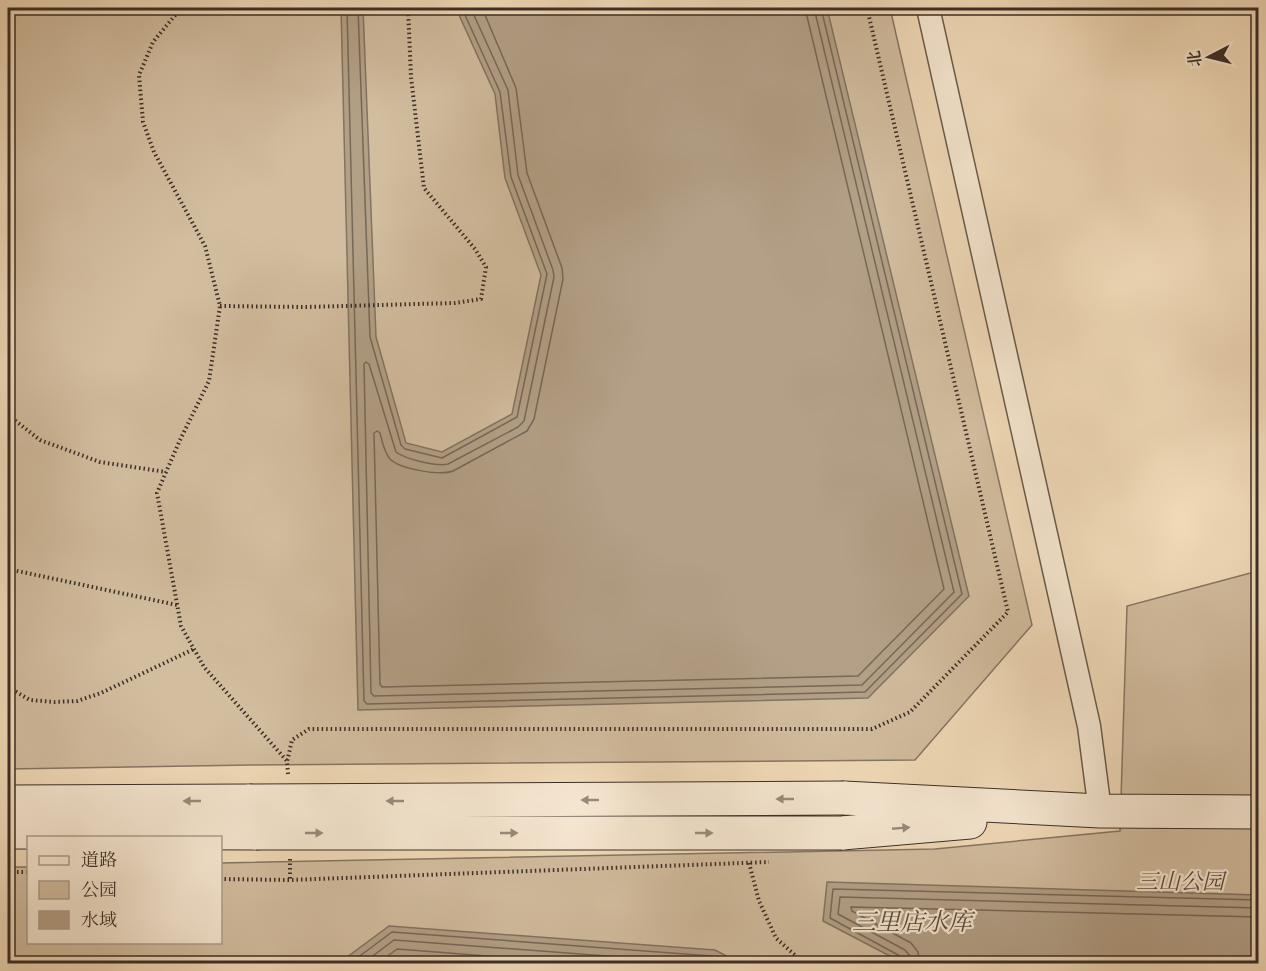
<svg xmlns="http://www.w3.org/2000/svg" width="1266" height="971" viewBox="0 0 1266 971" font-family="'Sorts Mill Goudy','Noto Serif SC',serif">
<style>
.green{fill:#d2bd9f;stroke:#867663;stroke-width:1.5}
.water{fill:#b3a087;stroke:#837361;stroke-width:1.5}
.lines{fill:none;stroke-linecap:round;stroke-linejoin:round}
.shore{stroke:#776857;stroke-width:1.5}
.street-casing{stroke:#685a4b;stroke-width:25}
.secondary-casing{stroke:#3b2f27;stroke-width:35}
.path{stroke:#3b2f27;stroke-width:4;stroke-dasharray:1.5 3;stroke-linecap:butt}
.street{stroke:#f6e7d1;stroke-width:22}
.secondary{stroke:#f6e7d1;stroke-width:33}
.secondary-bridge-casing{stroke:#3b2f27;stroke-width:35;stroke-linecap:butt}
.secondary-bridge{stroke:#f6e7d1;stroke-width:33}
.oneway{fill:#988b7c}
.labels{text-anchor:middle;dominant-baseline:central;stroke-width:4.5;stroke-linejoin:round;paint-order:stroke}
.park-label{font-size:22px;font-style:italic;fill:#594b3f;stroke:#f6e7d1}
.water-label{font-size:24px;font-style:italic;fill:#594b3f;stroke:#f6e7d1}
</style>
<rect width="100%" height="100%" fill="#f1dab8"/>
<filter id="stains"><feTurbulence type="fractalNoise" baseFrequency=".00333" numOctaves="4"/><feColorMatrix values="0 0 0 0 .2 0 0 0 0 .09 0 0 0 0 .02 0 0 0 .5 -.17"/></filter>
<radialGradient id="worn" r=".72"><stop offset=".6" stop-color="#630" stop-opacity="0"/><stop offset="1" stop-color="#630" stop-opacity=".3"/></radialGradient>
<path class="green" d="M8,8H890L1032,625L915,760L251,765L8,769Z
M1258,571V963H8V867H28V942H220L221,863L935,849L1120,831L1127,606Z"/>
<path class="water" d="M341,8H363L376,337L406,443L442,452L512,414L541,275L505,178L495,94L459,15V8H827L969,596L868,698L358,710Z
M827,882L1258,895V963H903L823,921Z
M389,926L715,950L740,963H339Z"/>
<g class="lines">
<path class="shore" d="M347,8L364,701L367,704L865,692L962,594L821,8
M358,8L370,337L401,445L405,449L442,458L517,417L547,274L511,177L500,92L465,15V8
M473,8V13L508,90L518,175L553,270L554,277L524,421L518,427L448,464C437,467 405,459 396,452L369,364L366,362L364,364L371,693L374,696L862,685L954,592L814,8
M482,8L516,88L527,173L562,268L563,279L534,419L527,431L453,471C440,476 400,469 390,459C384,452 382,441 380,433L377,431L374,433L380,684L382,687L858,676L944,589L805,8
M349,964L392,932L712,956L727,964
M362,964L394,940L712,964
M377,964L397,949L592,964
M904,964L900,956L830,918L833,889L1258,900
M911,964L910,956L905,950L838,914L840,897L1258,908
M920,964L918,952L911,943L852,911L851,907L1258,917"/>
<defs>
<path id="street" d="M928,8L1089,726L1100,811"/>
<path id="secondary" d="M844,798L1100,811L1258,812
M8,802L250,801
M8,832L256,833
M842,833L970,822"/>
</defs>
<use href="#street" class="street-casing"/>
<use href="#secondary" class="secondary-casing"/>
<path class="path" d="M181,8L153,42L139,75L143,122L154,152L205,246L220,306L209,381L180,440L157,493L181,626L204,667L287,761
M220,306L306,307L455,303L481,299L486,267L475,249L424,188L411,77L408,8
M8,415L40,440L100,462L166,472
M8,569L177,605
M8,687L30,700L54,702L77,701L101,693L194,649
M288,774L287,762L292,740L309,729H872L910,712L1008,612L867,8
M290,859V880
M749,863L759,901L776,938L805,964
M8,872H28
M220,879L290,880L769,862"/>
<use href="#street" class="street"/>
<use href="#secondary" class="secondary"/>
<defs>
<path id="secondary-bridge" d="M250,801L844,798
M256,833H842"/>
</defs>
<use href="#secondary-bridge" class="secondary-bridge-casing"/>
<use href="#secondary-bridge" class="secondary-bridge"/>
</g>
<defs><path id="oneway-solid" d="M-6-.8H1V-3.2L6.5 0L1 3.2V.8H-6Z" transform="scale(1.5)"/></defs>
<g class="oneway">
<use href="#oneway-solid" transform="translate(785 799) rotate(180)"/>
<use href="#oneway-solid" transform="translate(590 800) rotate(180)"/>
<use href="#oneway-solid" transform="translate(192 801) rotate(180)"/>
<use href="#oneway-solid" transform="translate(395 801) rotate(180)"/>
<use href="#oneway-solid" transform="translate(901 828) rotate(-5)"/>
<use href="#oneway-solid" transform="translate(314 833)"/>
<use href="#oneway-solid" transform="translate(509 833)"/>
<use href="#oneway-solid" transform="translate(704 833)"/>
</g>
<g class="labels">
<g class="park-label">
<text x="1180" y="884">三山公园</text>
</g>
<g class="water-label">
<text x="912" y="924">三里店水库</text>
</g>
</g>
<rect width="1266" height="971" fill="none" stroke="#f1dab8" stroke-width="30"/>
<rect x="9" y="9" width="1248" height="953" fill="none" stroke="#3b2f27" stroke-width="3"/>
<rect x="15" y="15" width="1236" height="941" fill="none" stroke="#3b2f27" stroke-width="1.5"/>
<rect x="27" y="836" width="195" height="108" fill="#f6e7d1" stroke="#ab9d8d" stroke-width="1.5"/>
<rect x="39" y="856" width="30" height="9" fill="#f6e7d1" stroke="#ab9d8d" stroke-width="1.5"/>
<text x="81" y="866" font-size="18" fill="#3b2f27">道路</text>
<rect x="39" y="881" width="30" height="18" fill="#d2bd9f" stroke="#ab9d8d" stroke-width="1.5"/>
<text x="81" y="896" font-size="18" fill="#3b2f27">公园</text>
<rect x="39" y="911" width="30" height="18" fill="#b3a087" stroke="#ab9d8d" stroke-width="1.5"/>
<text x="81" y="926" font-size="18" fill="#3b2f27">水域</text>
<g transform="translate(1209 57) rotate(263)" stroke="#f6e7d1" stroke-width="4.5" paint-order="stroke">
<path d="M0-4.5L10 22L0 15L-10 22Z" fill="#3b2f27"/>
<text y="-9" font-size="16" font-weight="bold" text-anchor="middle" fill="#3b2f27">北</text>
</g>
<rect width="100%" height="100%" filter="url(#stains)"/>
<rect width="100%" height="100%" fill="url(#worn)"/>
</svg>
